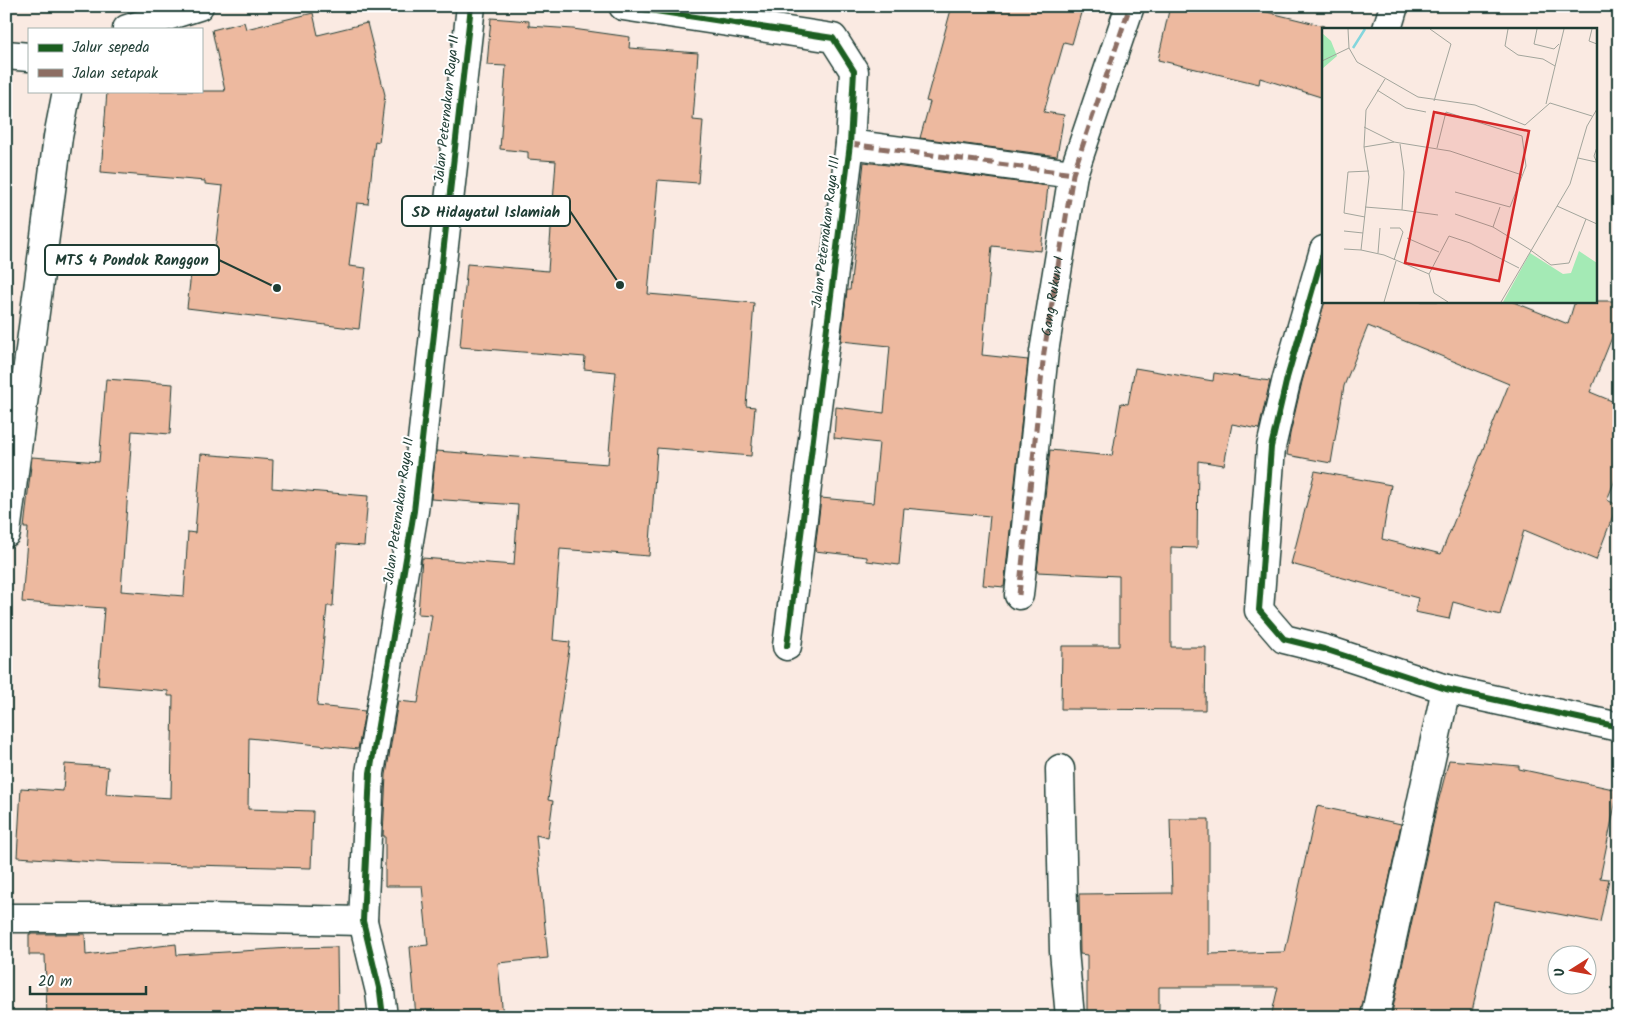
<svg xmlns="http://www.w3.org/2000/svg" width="1625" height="1023" viewBox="0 0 1625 1023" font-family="Kalam,sans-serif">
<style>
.building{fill:#edb99f;stroke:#1f3d34}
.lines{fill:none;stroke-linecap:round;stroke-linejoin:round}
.street-casing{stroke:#1f3d34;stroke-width:31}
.street{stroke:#fff;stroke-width:28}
.quiet{stroke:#8d6e63;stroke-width:5;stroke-dasharray:10 5;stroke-linecap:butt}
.cycleway-casing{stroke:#fff;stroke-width:9}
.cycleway{stroke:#1b5e20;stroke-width:6}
.labels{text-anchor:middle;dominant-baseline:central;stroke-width:4;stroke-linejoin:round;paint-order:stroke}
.street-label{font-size:14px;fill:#1f3d34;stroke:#fff}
.inset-river{fill:none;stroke:#84d5dc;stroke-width:2.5}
.inset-road{fill:none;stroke:#a2a59c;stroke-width:1}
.view{fill:#d62828;fill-opacity:0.15;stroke:#d62828;stroke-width:2.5}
.inset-edge{fill:none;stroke:#1f3d34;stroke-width:2.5}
.leader{fill:none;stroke:#1f3d34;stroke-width:2}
.callout-dot{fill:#1f3d34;stroke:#fff;stroke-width:2}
.callout{fill:#fff;stroke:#1f3d34;stroke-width:2}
.callout-label{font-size:15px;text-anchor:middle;font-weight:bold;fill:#1f3d34}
</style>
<rect width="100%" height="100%" fill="#faeae2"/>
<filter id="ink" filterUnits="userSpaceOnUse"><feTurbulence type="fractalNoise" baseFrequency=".02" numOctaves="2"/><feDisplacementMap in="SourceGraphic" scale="10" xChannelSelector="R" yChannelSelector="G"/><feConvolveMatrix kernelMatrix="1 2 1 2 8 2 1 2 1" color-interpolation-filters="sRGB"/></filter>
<g filter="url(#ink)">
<path class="building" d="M952,6H1083L1072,44L1064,42L1044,112L1064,115L1057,156L920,138L930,102L926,101Z
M1170,6H1242L1324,26V98L1260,78L1259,84L1158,60Z
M313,13L318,35L367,23L385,95L379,142L375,141L368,204L357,203L349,266L366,268L359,329L187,308L194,247L215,250L223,186L205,184V181L101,172L107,91H225L212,30L244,22L246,29Z
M491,18L529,21V26L573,29L630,37L629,48L698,53L693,120L703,121L698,183L658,180L648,294L754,303L746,406L755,407L751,456L657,448L649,556L560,549L553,640L570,642L548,800L553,801L548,838L536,835L548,958L498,963L503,1017H416L410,947L428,945L422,886H385V836H383L386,775L398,701L418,703L432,615L418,614L422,558L514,565L518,505L431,499L436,451L608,464L616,372L584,369L585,357L460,347L467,264L548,271L556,161L528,159V152L500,149L506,66L487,65Z
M864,162L1048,186L1041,251L992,246L982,355L1028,360L1004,587L983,585L990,516L904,508L899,565L867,561V557L815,551L821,498L873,503L879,443L834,438L836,407L884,413L890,346L841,341L847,290H850Z
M1325,301H1511L1568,324L1575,301H1619V320L1590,392L1619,404V470L1607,500L1617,505L1596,560L1524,530L1500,615L1453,602L1449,619L1415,612L1418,598L1291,564L1315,471L1391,485L1382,539L1441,554L1509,384L1368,326L1344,386L1331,463L1287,455L1290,434L1302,382Z
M1135,368L1213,381L1214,373L1270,381L1259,429L1232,424L1224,465L1198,461L1197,548L1171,547V647H1206L1205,710L1061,709L1062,646H1119V576L1037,572L1050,450L1112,456L1121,403L1128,404Z
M106,379L173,384L170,434L132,431L121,591L184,596L188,532L195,533L201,454L273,460L272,488L368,496L364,546L337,544L333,606H327L317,706L365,711L358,749L249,738L248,809L313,811L311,868L112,863L17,857L21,788L63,791L65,764L108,767L106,794L171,798L173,696H168V691L98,685L104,608L22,602L28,528H24L32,457L99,462Z
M1449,760L1519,766V769L1618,790L1600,878L1609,879L1600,922L1495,902L1471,1017H1391L1436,810Z
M1317,806L1401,824L1360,1017H1271L1278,987H1159V1017H1087V955L1080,954L1079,894L1172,893L1170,819H1209V954L1285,952Z
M29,934H85L86,955L176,944L177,955L291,948L337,947L338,1017H47L45,955H29Z"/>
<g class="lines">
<defs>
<g id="street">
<path d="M623,6L833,38L854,71L850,144L787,646"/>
<path d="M127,29L199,6"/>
<path d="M1387,29L1394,6"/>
<path d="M6,55L29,57"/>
<path d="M850,144L1073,174"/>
<path d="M1324,250L1287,378L1271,447L1259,610L1284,639L1324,649L1446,689L1619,727"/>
<path d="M6,533L58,137L67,91"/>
<path id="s1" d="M1019,595L1044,352L1073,174L1130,6"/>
<path d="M1060,769L1064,951L1070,1017"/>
<path d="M6,918H202L363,921"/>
<path d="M383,1017L380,992L363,921L370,773L414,511L471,6"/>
<path d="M1375,1017L1446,689"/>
</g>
</defs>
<use href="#street" class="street-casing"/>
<use href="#street" class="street"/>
<path class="quiet" d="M850,144L1073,174
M1019,595L1044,352L1073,174L1130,6"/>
<defs>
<path id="cycleway" d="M623,6L833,38L854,71L850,144L787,646
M1324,250L1287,378L1271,447L1259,610L1284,639L1324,649L1446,689L1619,727
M383,1017L380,992L363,921L370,773L414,511L471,6"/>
</defs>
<use href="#cycleway" class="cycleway-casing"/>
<use href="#cycleway" class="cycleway"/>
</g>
</g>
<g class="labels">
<g class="street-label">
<text transform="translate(447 109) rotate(-84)">Jalan Peternakan Raya II</text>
<text transform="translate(826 232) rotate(-83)">Jalan Peternakan Raya III</text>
<text stroke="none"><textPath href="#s1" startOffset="301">Gang Rukun I</textPath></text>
<text transform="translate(399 511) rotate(-82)">Jalan Peternakan Raya II</text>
</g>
</g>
<g transform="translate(1322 28)">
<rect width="275" height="275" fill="#faeae2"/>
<path d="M0,5L9,13L15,28L0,41ZM257,223L275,235V274H181L208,225L241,246L249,245Z" fill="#a4eab5"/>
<path class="inset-river" d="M31,20L43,1"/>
<path class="inset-road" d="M26,1L27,20L35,34L96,69L153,77L203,97L228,75L270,88M108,1L129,16L112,73M186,1L183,18L196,27L221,31L233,38M215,1L212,16L232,21L237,16M270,1L267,13L275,16M0,33L27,20M63,51L44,82L42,119L47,149L39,222L62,227L107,246L112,265L126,274M55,62L84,80L104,84M224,76L242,1M42,99L72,114L128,123L200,147M42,119L72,114M275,119L272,128L275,135M115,120L124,84L200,108M256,130L274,134M133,164L188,179L204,138L200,108M235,178L275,196M43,179L80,182L82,144L78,116M80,182L116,187M133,186L171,199L207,221M43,189L22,185L26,144L47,143M171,199L178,179M68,200H78L81,204L72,232M22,203L41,205M85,210L117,224M22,221L39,222M207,221L229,237L247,235L264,191M56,225L58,200M107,246L127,208L148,215L197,240M62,274L74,233M179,274L248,156L265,98L275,81"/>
<path class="view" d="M112,84L207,103L177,253L83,235Z"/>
<rect width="275" height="275" class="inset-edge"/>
</g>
<path class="leader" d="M620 285L570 211M277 288L219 260"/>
<g class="callout-dot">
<circle cx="620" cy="285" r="5"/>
<circle cx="277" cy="288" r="5"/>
</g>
<g class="callout">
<rect x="402" y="196" width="168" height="30" rx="5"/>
<rect x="45" y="245" width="174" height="30" rx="5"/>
</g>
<g class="callout-label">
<text x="486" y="217">SD Hidayatul Islamiah</text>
<text x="132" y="265">MTS 4 Pondok Ranggon</text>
</g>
<rect width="1625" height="1023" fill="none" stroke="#fff" stroke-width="25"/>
<rect x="12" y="12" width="1600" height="998" fill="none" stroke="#1f3d34" stroke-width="2" filter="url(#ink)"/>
<rect x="28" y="28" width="175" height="65" fill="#ffffff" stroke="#a5b1ae"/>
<rect x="38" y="44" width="25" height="8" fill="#1b5e20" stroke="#a5b1ae"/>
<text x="72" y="52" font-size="15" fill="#1f3d34">Jalur sepeda</text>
<rect x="38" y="69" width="25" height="8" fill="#8d6e63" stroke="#a5b1ae"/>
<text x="72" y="78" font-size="15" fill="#1f3d34">Jalan setapak</text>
<g transform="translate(1572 970) rotate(259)"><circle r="24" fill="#ffffff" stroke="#a5b1ae"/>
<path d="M0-4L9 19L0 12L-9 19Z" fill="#c8321e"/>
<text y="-8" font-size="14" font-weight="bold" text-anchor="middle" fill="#1f3d34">U</text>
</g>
<path d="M30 986v8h116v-8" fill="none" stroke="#1f3d34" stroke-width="2.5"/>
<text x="38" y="986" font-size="15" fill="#1f3d34" stroke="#ffffff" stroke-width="4" paint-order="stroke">20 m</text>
</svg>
